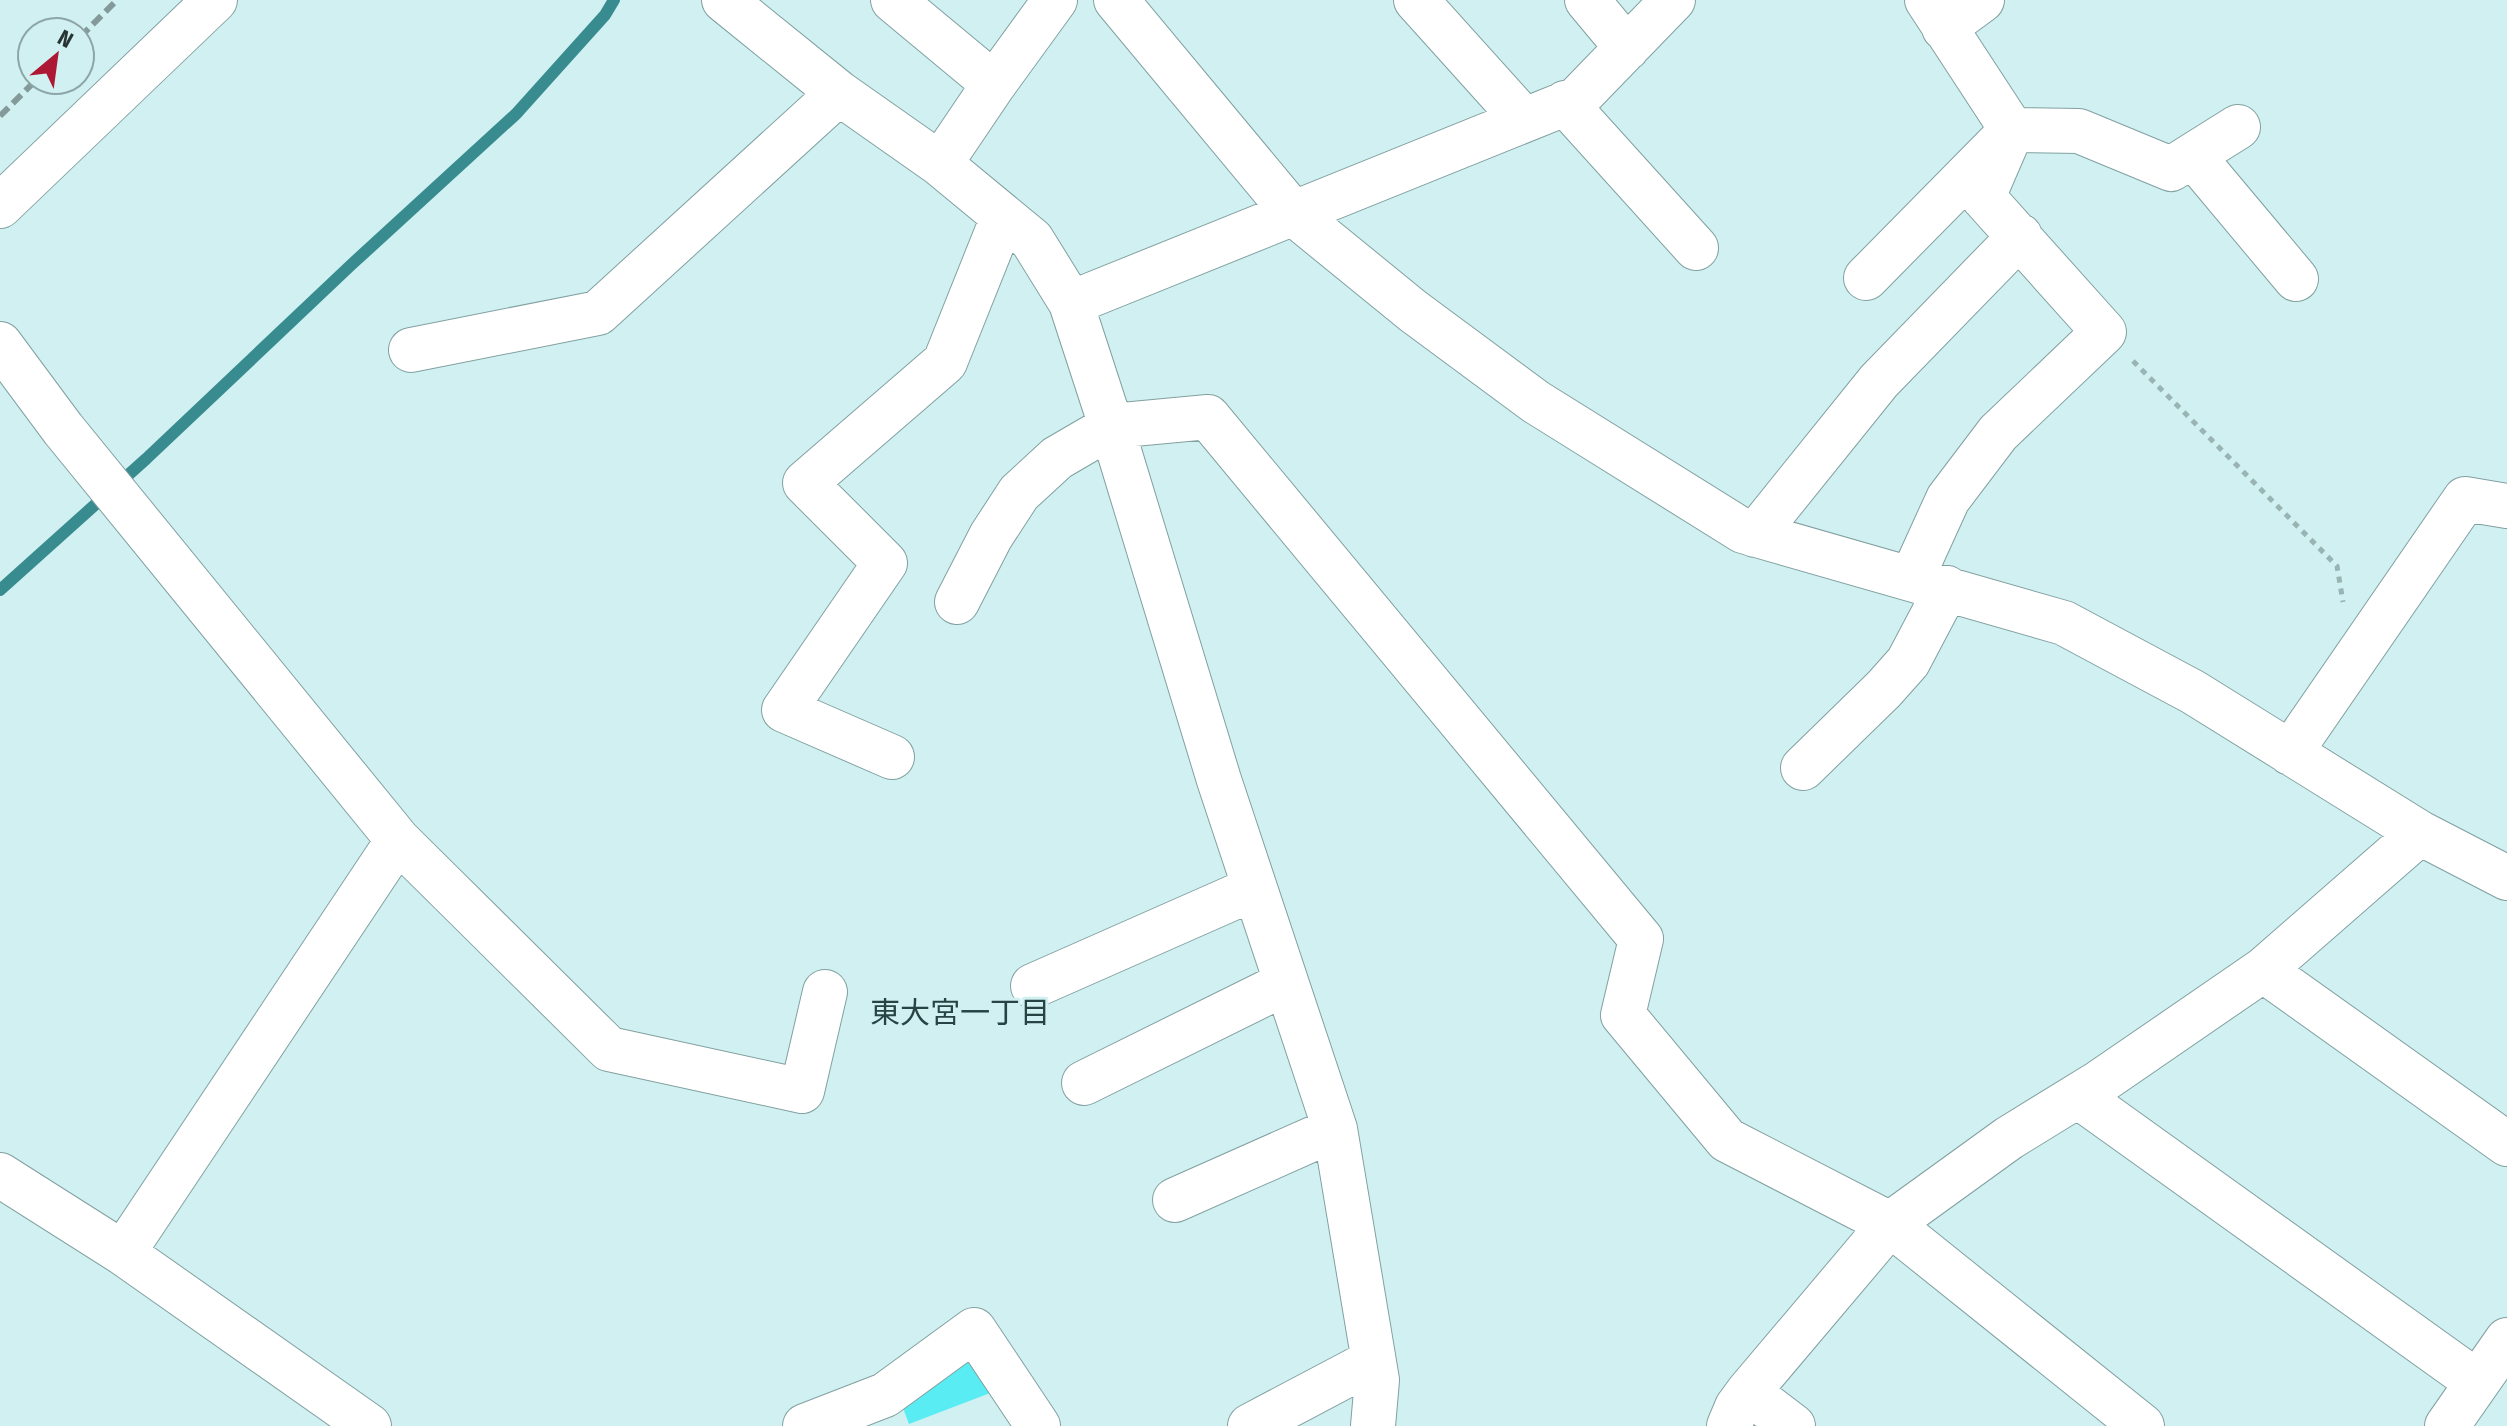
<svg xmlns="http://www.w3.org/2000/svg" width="2507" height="1426" viewBox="0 0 2507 1426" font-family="'Fira Sans Condensed','Noto Sans JP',sans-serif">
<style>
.green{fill:#59edf3}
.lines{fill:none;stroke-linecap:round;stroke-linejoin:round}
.stream{stroke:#388c8f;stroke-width:12}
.minor-casing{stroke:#82a0a1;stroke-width:46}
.path{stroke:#9ab4b4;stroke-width:5;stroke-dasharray:6 6;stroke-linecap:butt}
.minor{stroke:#fff;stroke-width:44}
.rail{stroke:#83999a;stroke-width:6;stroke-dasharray:12 6;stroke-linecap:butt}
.labels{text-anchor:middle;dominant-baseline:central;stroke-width:6;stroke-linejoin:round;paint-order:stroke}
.neighbourhood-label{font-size:30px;fill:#274344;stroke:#d0f0f1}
</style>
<rect width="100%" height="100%" fill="#d0f0f1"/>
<path class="green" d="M966,1345L998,1390L909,1424L903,1408Z"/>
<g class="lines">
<path class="stream" d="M0,590L146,459L351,265L516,114L605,15L614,0"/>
<defs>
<path id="minor" d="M724,0L839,93L940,164L1032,240L1071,303L1115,438L1219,780L1335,1129L1377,1380L1373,1426
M893,0L994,84
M1116,0L1294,214L1413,311L1536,402L1743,531L2064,623L2193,692L2420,833L2507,878
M1416,0L1524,120
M1587,0L1627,48
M1944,28L1982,0
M1565,103L1696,248
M2193,156L2296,279
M940,164L994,84L1055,0
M0,206L215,0
M1866,278L2012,130L2079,131L2171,169L2238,127
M1071,303L1577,99L1673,0
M0,344L63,429L398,840L123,1253
M411,350L598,313L839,93
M1755,535L1879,381L2020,236
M1912,578L1948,499L1998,433L2104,332L1983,197L2012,130L1927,0
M957,602L991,536L1019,493L1057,458L1112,426L1208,417L1641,939L1623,1015L1727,1140L1890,1224L2142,1426
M2290,753L2465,499L2507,506
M892,757L784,710L885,563L805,483L945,362L1003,217
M1803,768L1884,689L1908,662L1947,588
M398,840L609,1049L802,1091L825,992
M2263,970L2507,1144
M1033,986L1255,888
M1084,1083L1286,983
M2078,1096L2477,1382
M0,1175L123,1253L369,1426
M1175,1200L1335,1129
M1748,1392L1793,1426
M805,1426L885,1395L974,1330L1038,1426
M1250,1426L1373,1361
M1729,1426L1737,1407L1748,1392L1890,1224L2009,1138L2100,1082L2263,970L2420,833
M2447,1426L2507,1340"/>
</defs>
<use href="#minor" class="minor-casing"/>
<path class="path" d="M2133,361L2337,566L2343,602"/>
<use href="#minor" class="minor"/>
<path class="rail" d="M80,37L117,0
M0,116L36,80"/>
</g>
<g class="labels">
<g class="neighbourhood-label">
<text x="960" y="1013">東大宮一丁目</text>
</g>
</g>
<g transform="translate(56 56) rotate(29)"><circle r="38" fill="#d0f0f1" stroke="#8da5a6" stroke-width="2"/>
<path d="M0-6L14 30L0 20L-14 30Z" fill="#ad1834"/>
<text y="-12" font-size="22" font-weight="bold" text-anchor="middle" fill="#293535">N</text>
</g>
</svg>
